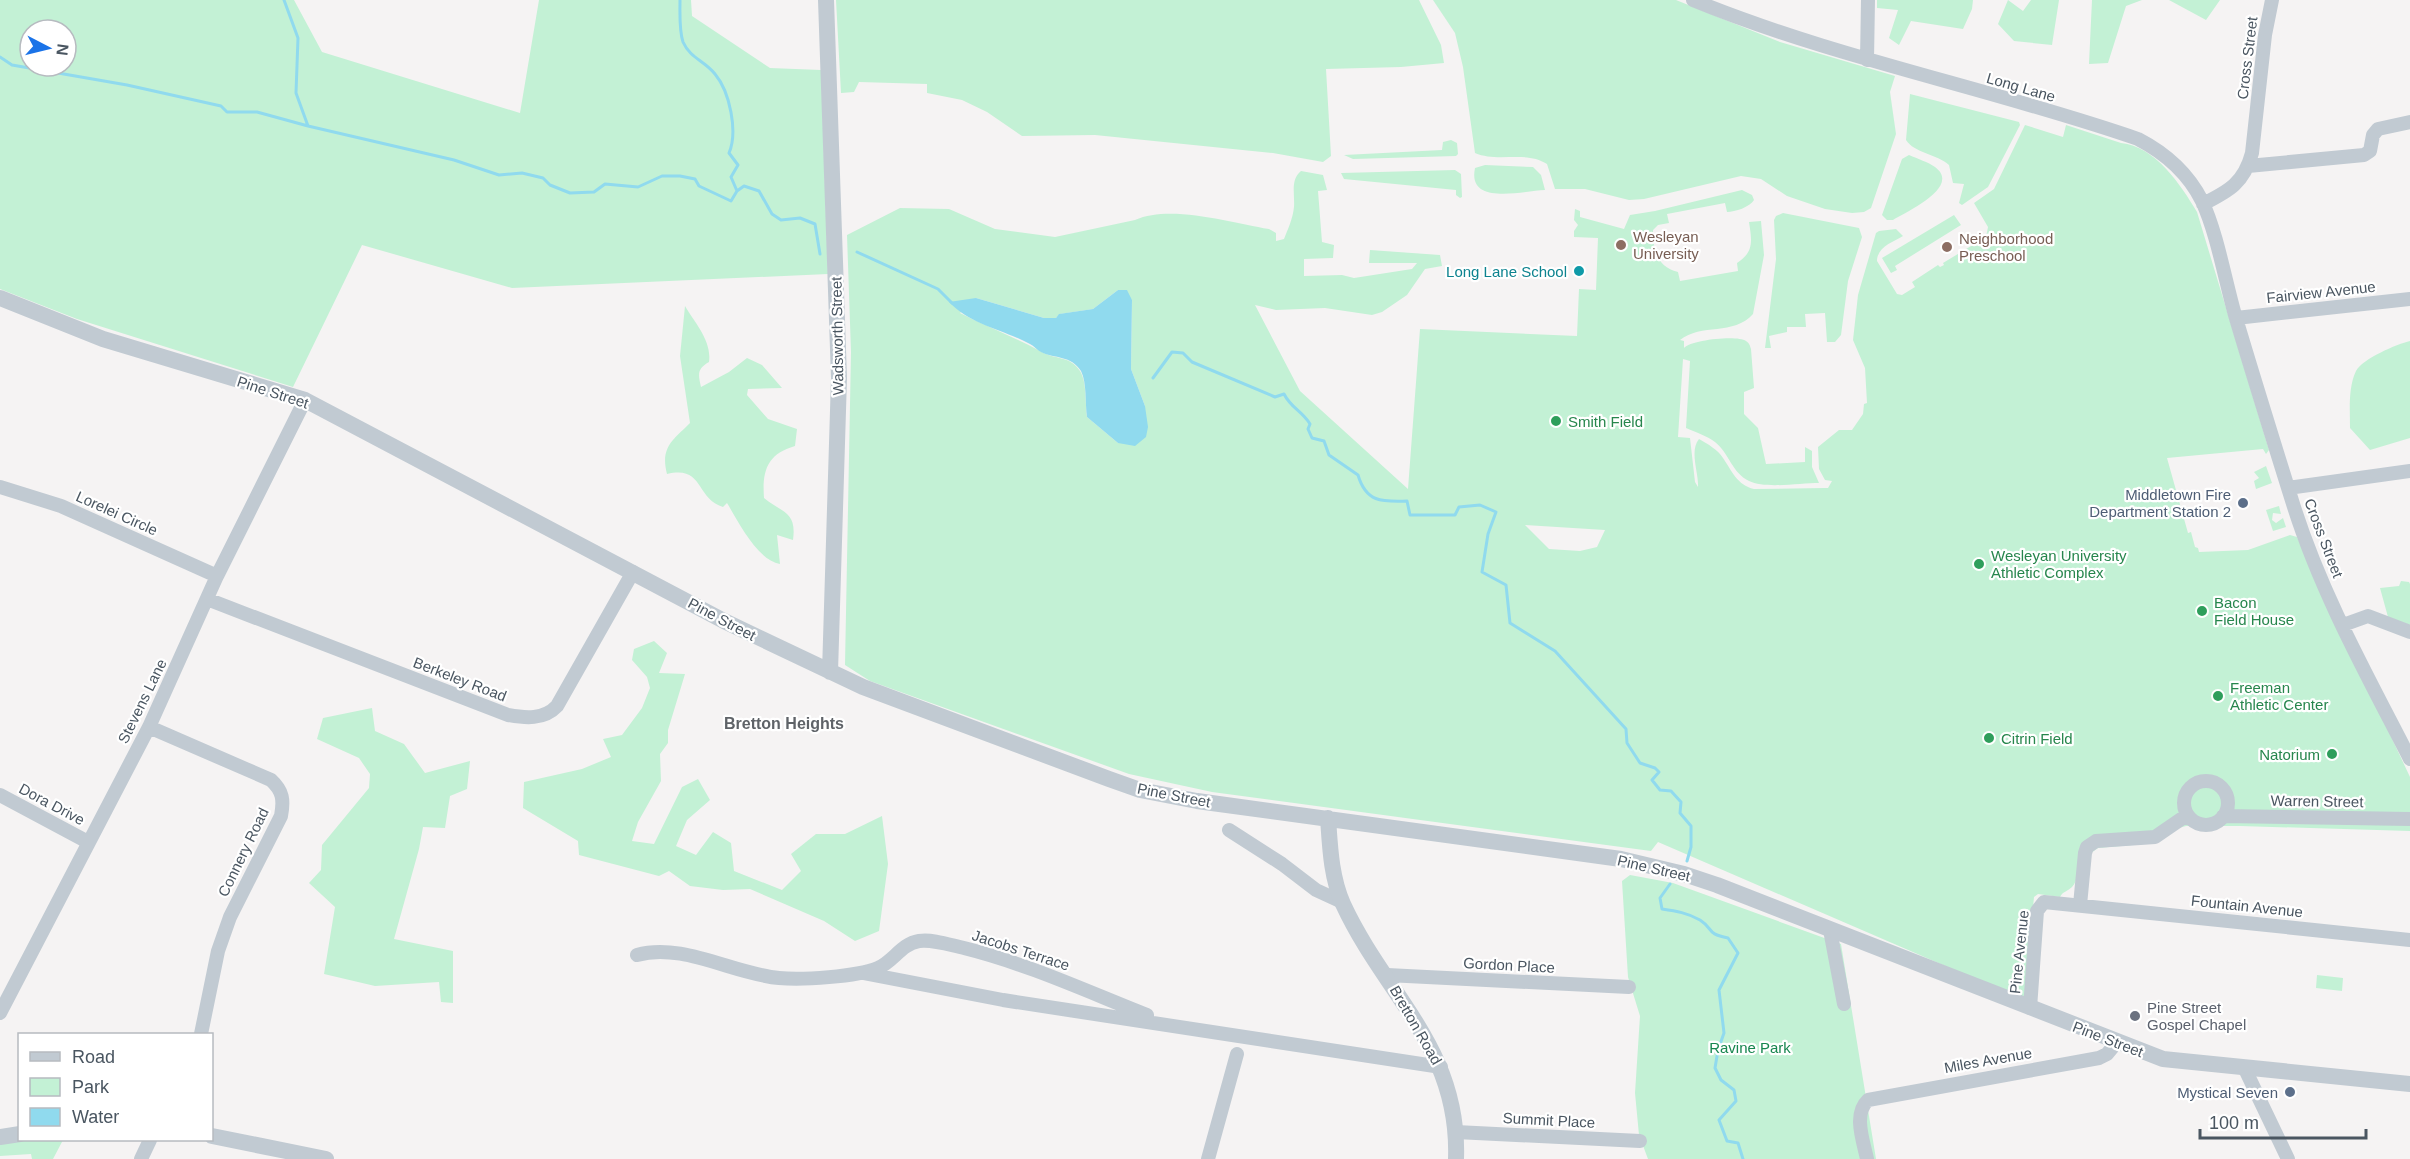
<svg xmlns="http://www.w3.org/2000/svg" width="2410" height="1159" viewBox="0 0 2410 1159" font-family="Arial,sans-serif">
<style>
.green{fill:#c3f1d5;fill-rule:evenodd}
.water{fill:#90daee}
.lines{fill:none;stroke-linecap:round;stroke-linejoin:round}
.stream{stroke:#90daee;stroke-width:3}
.minor{stroke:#c1cad2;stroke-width:14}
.tertiary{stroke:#c1cad2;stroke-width:16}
.education-dot{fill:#8d6e63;stroke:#fff;stroke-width:2}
.culture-dot{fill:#0f9aa8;stroke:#fff;stroke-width:2}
.leisure-dot{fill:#2e9e5b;stroke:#fff;stroke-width:2}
.service-dot{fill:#5c6f8a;stroke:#fff;stroke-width:2}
.worship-dot{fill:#6b7280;stroke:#fff;stroke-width:2}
.labels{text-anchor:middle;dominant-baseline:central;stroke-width:4.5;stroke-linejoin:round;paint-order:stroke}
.street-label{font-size:15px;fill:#4a5661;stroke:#fff}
.education-label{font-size:15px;fill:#785e54;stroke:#fff;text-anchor:start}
.culture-label{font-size:15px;fill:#0d838f;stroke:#fff;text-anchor:end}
.leisure-label{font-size:15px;fill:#27864d;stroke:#fff;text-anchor:start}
.service-label{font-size:15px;fill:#4e5e75;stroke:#fff;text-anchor:end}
.worship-label{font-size:15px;fill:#5b616d;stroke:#fff;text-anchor:start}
.park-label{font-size:15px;fill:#17864f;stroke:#fff}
.neighbourhood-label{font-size:16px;font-weight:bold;fill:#5f6368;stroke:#fff}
</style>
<rect width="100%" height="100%" fill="#f5f3f3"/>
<path class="green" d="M0,0H294L322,52L520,113L539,0H691L692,16L770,68L821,70L828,274L512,288L362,245L293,387L77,319L0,289ZM30,30H66V66H30Z
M836,0H1419L1441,45L1444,63L1401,67L1326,69L1331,156L1323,162L1273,153L1095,135L1022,136L987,112L962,100L927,93V84L859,82L854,92L841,93Z
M1433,0H1676L1780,42L1895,76L1890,92L1896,134L1871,208L1864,212L1852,213L1825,209L1787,196L1761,179L1741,176L1644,199L1629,200L1585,189H1555L1547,164C1526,150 1498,163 1475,153L1463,67L1455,33Z
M1877,0H1973L1972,9L1963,29L1911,21L1899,45L1889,38L1898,10L1877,8Z
M2008,0L2023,11L2031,0H2059L2052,45L2014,41L1998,24Z
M2092,0H2142L2126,6L2108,63L2089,64Z
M2169,0H2220L2206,20Z
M1910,94L2019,122L2020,125L1988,187L1962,205L1959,203L1964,184L1953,183L1949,165C1937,154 1914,153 1906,140Z
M2025,125L2063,137L2066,125L2121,143C2155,146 2181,185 2197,212L2269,450L2266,454L2263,449L2167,458L2188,533L2191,532L2195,547L2198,548L2199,552L2248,550L2290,535L2297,537L2410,777V831L2240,826H2186L2179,828L2156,843L2098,848L2080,861C2078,869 2078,881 2072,887C2067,892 2063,891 2060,897L2038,894L2034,897L2024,1000L1658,842L1651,851L1212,792L1129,774L870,681L845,665L851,352L847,235L900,208L949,209L995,229L1055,237L1135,220C1171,204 1231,223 1269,229L1276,233V241L1284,239C1288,229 1293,218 1294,207C1295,194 1290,180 1301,171L1323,175L1327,190L1318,191L1322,242L1334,245L1333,258L1304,259V276L1342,275L1354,278L1412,269L1417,263H1369L1370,250L1440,255L1442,266L1425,269L1407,295L1382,312L1372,315L1325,308L1276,310L1255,305L1300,391L1408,489L1420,329L1577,336L1579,289L1596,290L1598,238L1574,237V231L1578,225L1574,220L1575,209L1580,211V217L1624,229L1630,215L1655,211L1742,190L1752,195L1754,200C1750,207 1735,212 1727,212L1725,203L1667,214L1669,223L1658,225L1653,230C1653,250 1657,267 1678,272L1680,281L1738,271L1737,263C1754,252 1752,241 1749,222L1761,221L1764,255L1753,314C1734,336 1701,323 1680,340L1684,341V348C1691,340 1737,335 1746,341C1750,344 1750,346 1751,349L1754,388L1744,392V414L1758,428L1766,464L1805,462V447L1812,451V467L1819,483C1800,483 1765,489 1749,481C1732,473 1729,453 1715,442C1707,436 1695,432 1686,428L1690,361L1683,359L1678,437L1690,438L1695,482L1698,487C1699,473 1689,451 1699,439C1708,444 1718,450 1723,458C1732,471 1737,485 1754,489L1824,488H1828L1832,481L1825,480L1819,469L1818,447L1839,430H1852L1863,414L1864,404L1867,403L1865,368L1853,340L1858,295L1876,233L1879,231L1896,229L1903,236C1893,242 1877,247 1877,261L1897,294L1902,295L1915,287L1912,282L1938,265L1940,267L1944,265L1943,263L1986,237L1988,227L1974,203L1994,189ZM1118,290L1132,300L1131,369L1145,406L1118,443L1087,417C1085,403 1087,382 1080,371C1070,355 1054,360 1040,351C1014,337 986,326 960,313L976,298L1044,318H1056L1060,314L1093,309ZM1525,525L1605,530L1597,547L1580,551L1549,549Z
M1451,140L1457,143L1458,154L1456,156L1353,159L1344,155L1442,150L1443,142Z
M1909,155C1918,159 1928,162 1935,167C1962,187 1906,212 1893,220H1887L1882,215L1902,159Z
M1485,165L1533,167L1541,175L1545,190C1522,191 1467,206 1475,168Z
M1455,170L1461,174L1462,197L1460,198L1456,195V190L1344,179L1341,173Z
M1783,213L1859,228L1862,237L1848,281L1841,335L1835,342H1827L1825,313L1805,314L1806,327H1787V332L1769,336L1771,348H1765L1776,259L1774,220L1776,216Z
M1954,215L1961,225L1895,266L1897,270L1891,273L1882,258Z
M685,306C695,323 712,341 709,362C697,369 698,374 701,387L729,372L747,358L762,365L782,388L748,389L747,395L768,419L797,429L795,446C767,454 762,471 764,498C782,513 797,511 793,540L777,535L780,564C757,560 738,521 727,503L723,507C695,498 704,465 667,474C660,447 673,440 690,423L680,356Z
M2410,341V438L2370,450L2350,428C2350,410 2348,388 2356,371C2362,359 2397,344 2410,341Z
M2266,466L2272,483L2256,489L2254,481L2259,478L2254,472Z
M2279,506L2281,514L2273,513L2272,520L2276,523L2283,518L2286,527L2273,531L2266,510Z
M2401,581L2409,582L2410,584V625L2388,617L2380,588L2399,586Z
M654,641L667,653L659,673L685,674L668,730V743L660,754L661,781L638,822L632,841L654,844L682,787L698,779L710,800L687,820L676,846L696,855L713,832L731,843L734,871L782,890L801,871L791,854L816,834H845L882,816L888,864L879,931L855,941L824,921L750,889L723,890L690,886L669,871L659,876L579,855L578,841L523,808L524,782L582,769L611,757L603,739L622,735L642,708L650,688L647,677L632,660L634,649Z
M372,708L375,731L404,744L425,773L470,761L467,789L450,796L445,828L423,827L419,849L394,939L453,951V1003L441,1002L439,982L375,986L324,974L335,907L309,883L321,870L322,845L369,788L370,774L359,758L317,739L323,718Z
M1630,875L1673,883L1841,944L1876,1159H1648L1639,1135L1635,1093L1640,1016L1628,977L1622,881Z
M2317,975L2343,978L2342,991L2316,988Z
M23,1140H63L53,1159H32L31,1154L0,1156V1143Z"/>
<path class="water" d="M1118,290H1127L1132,300L1131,369L1145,406L1148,427L1146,437L1135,446L1118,443L1087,417C1085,403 1087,383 1081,371C1071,355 1055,359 1041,352C1037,350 1034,346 1030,344C1002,329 971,325 949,302L976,298L1044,318H1056L1059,314L1093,309Z"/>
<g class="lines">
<path class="stream" d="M284,0L298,38L296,93L308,126
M680,0C680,12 679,30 683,42C690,58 705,61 715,74C730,92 738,132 729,153L738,165L731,177L737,191
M0,57L12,65L127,85L221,106L227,112H257L308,126L454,160L499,175L522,173L543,178L550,185L570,193L594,192L605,184L638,187L662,176H680L695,179L699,186L731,201L737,191L744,186L759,191L772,214L781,220L800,218L815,224L820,254
M857,252L938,289L952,303
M1153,378L1172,352L1183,353L1192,362L1275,397L1284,394C1291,408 1302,411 1310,424L1308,429L1312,438L1324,441L1329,455L1358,475C1366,502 1381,502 1407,501L1410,515H1455L1459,507L1480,505L1496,512L1488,534L1482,572L1506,585L1510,623L1555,651L1626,729L1627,743L1640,763L1655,768L1659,772L1652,780L1660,790L1671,791L1681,802L1680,813L1691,826V847L1687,861
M1670,884L1660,898L1662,909C1676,911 1688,913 1700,920C1714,929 1706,934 1728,938L1738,953L1719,990L1724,1033L1718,1050L1715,1068L1721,1080L1734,1090L1736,1101L1719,1120L1727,1141L1738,1143L1743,1159"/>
<path class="minor" d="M1693,0C1837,59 1991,88 2138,139C2165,153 2188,173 2202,201C2217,233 2225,280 2235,315C2254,379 2274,443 2294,507C2322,595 2368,677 2410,759
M1867,60L1868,0
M2248,166L2364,155L2370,151L2373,135L2378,129L2410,122
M2203,204C2229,191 2244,183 2252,153L2265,35L2272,0
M2236,318L2410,299
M0,487L61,506L217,576
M2288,488L2410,471
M207,599L508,715C525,718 544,720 557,706L633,572
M2343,625L2368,616L2410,632
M149,727L271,780C283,791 284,800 281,816L230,917L218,951L201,1034
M2184 803a22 22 0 1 1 44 0a22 22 0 1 1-44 0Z
M0,795L88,842
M2223,816L2410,819
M1229,830L1282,864L1316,890L1342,902
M2080,905L2085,853L2087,847L2096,841L2155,837L2187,815
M1830,930L1844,1004
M637,955C682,942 733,974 779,978C802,980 856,977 878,968C894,961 901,944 919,941C933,939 950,945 964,948C1028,964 1086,991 1147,1015
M863,973L1003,1000L1441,1067
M1387,975L1629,987
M2030,1008L2037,911L2044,902L2410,940
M0,1013L149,727L217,576L305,400
M2244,1067L2288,1159
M1456,1132L1640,1141
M141,1159L150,1140
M1208,1159L1237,1054
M1867,1159C1863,1140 1853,1114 1868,1100L2099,1058L2107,1054L2117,1042"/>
<path class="tertiary" d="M826,0L839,378L830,672
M0,298L103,339L305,400L724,621L863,687L1109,779L1140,790L1197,801L1621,859L1684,874L1717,885L2163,1059L2410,1084
M1328,818C1330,847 1331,877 1343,904C1385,995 1460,1048 1456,1159
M212,1136L326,1159
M0,1137L20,1134"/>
</g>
<g class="education-dot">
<circle cx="1621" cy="245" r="6"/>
<circle cx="1947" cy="247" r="6"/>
</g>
<circle class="culture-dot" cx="1579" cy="271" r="6"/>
<g class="leisure-dot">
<circle cx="1556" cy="421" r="6"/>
<circle cx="1979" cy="564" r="6"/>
<circle cx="2202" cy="611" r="6"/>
<circle cx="2218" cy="696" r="6"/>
<circle cx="1989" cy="738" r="6"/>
<circle cx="2332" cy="754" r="6"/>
</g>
<g class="service-dot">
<circle cx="2243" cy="503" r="6"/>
<circle cx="2290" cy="1092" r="6"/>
</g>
<circle class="worship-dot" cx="2135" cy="1016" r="6"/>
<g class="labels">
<g class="street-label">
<text transform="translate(2247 58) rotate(-83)">Cross Street</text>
<text transform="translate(2021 87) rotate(16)">Long Lane</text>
<text transform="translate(2321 292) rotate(-6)">Fairview Avenue</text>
<text transform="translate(837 336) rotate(-91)">Wadsworth Street</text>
<text transform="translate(273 392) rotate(18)">Pine Street</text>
<text transform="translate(117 513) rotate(24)">Lorelei Circle</text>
<text transform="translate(2324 538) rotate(69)">Cross Street</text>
<text transform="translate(722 619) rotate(28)">Pine Street</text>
<text transform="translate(460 679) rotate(21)">Berkeley Road</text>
<text transform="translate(142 701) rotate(-64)">Stevens Lane</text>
<text transform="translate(1174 795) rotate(11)">Pine Street</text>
<text transform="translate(2317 801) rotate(1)">Warren Street</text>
<text transform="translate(52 804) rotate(28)">Dora Drive</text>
<text transform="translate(243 852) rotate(-64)">Connery Road</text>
<text transform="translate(1654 868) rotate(13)">Pine Street</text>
<text transform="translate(2247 906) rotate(6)">Fountain Avenue</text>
<text transform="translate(1021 950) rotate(18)">Jacobs Terrace</text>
<text transform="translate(2019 952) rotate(-84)">Pine Avenue</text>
<text transform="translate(1509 965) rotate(3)">Gordon Place</text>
<text transform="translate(1416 1025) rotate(60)">Bretton Road</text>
<text transform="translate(2108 1039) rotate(21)">Pine Street</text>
<text transform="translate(1988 1060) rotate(-10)">Miles Avenue</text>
<text transform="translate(1549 1120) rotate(3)">Summit Place</text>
</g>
<g class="education-label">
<text x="1633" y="236">Wesleyan<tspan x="1633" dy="17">University</tspan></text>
<text x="1959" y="238">Neighborhood<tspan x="1959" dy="17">Preschool</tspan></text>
</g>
<g class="culture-label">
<text x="1567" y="271">Long Lane School</text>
</g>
<g class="leisure-label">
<text x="1568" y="421">Smith Field</text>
<text x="1991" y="555">Wesleyan University<tspan x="1991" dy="17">Athletic Complex</tspan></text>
<text x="2214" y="602">Bacon<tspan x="2214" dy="17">Field House</tspan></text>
<text x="2230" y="687">Freeman<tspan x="2230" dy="17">Athletic Center</tspan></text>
<text x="2001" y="738">Citrin Field</text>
<text x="2320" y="754" text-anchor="end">Natorium</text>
</g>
<g class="service-label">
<text x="2231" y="494">Middletown Fire<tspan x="2231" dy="17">Department Station 2</tspan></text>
<text x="2278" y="1092">Mystical Seven</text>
</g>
<g class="worship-label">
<text x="2147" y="1007">Pine Street<tspan x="2147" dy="17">Gospel Chapel</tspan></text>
</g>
<g class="park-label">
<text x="1750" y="1047">Ravine Park</text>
</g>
<g class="neighbourhood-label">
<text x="784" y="723">Bretton Heights</text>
</g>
</g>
<rect x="18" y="1033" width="195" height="108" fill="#ffffff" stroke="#b7bbc0" stroke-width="1.5"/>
<rect x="30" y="1052" width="30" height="9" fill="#c1cad2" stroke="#b7bbc0" stroke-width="1.5"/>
<text x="72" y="1063" font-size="18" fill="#4a5661">Road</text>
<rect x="30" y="1078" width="30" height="18" fill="#c3f1d5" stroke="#b7bbc0" stroke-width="1.5"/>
<text x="72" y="1093" font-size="18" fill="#4a5661">Park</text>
<rect x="30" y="1108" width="30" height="18" fill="#90daee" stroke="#b7bbc0" stroke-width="1.5"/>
<text x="72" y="1123" font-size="18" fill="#4a5661">Water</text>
<g transform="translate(48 48) rotate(97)"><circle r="28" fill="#ffffff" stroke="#b7bbc0" stroke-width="1.5"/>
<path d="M0-4.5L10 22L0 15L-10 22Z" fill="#1a73e8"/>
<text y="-9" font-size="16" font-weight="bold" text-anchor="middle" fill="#4a5661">N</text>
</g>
<path d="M2200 1129v9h166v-9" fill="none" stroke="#4a5661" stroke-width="3"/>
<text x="2209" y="1129" font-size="18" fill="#4a5661" stroke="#ffffff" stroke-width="4.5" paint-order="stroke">100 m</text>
</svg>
